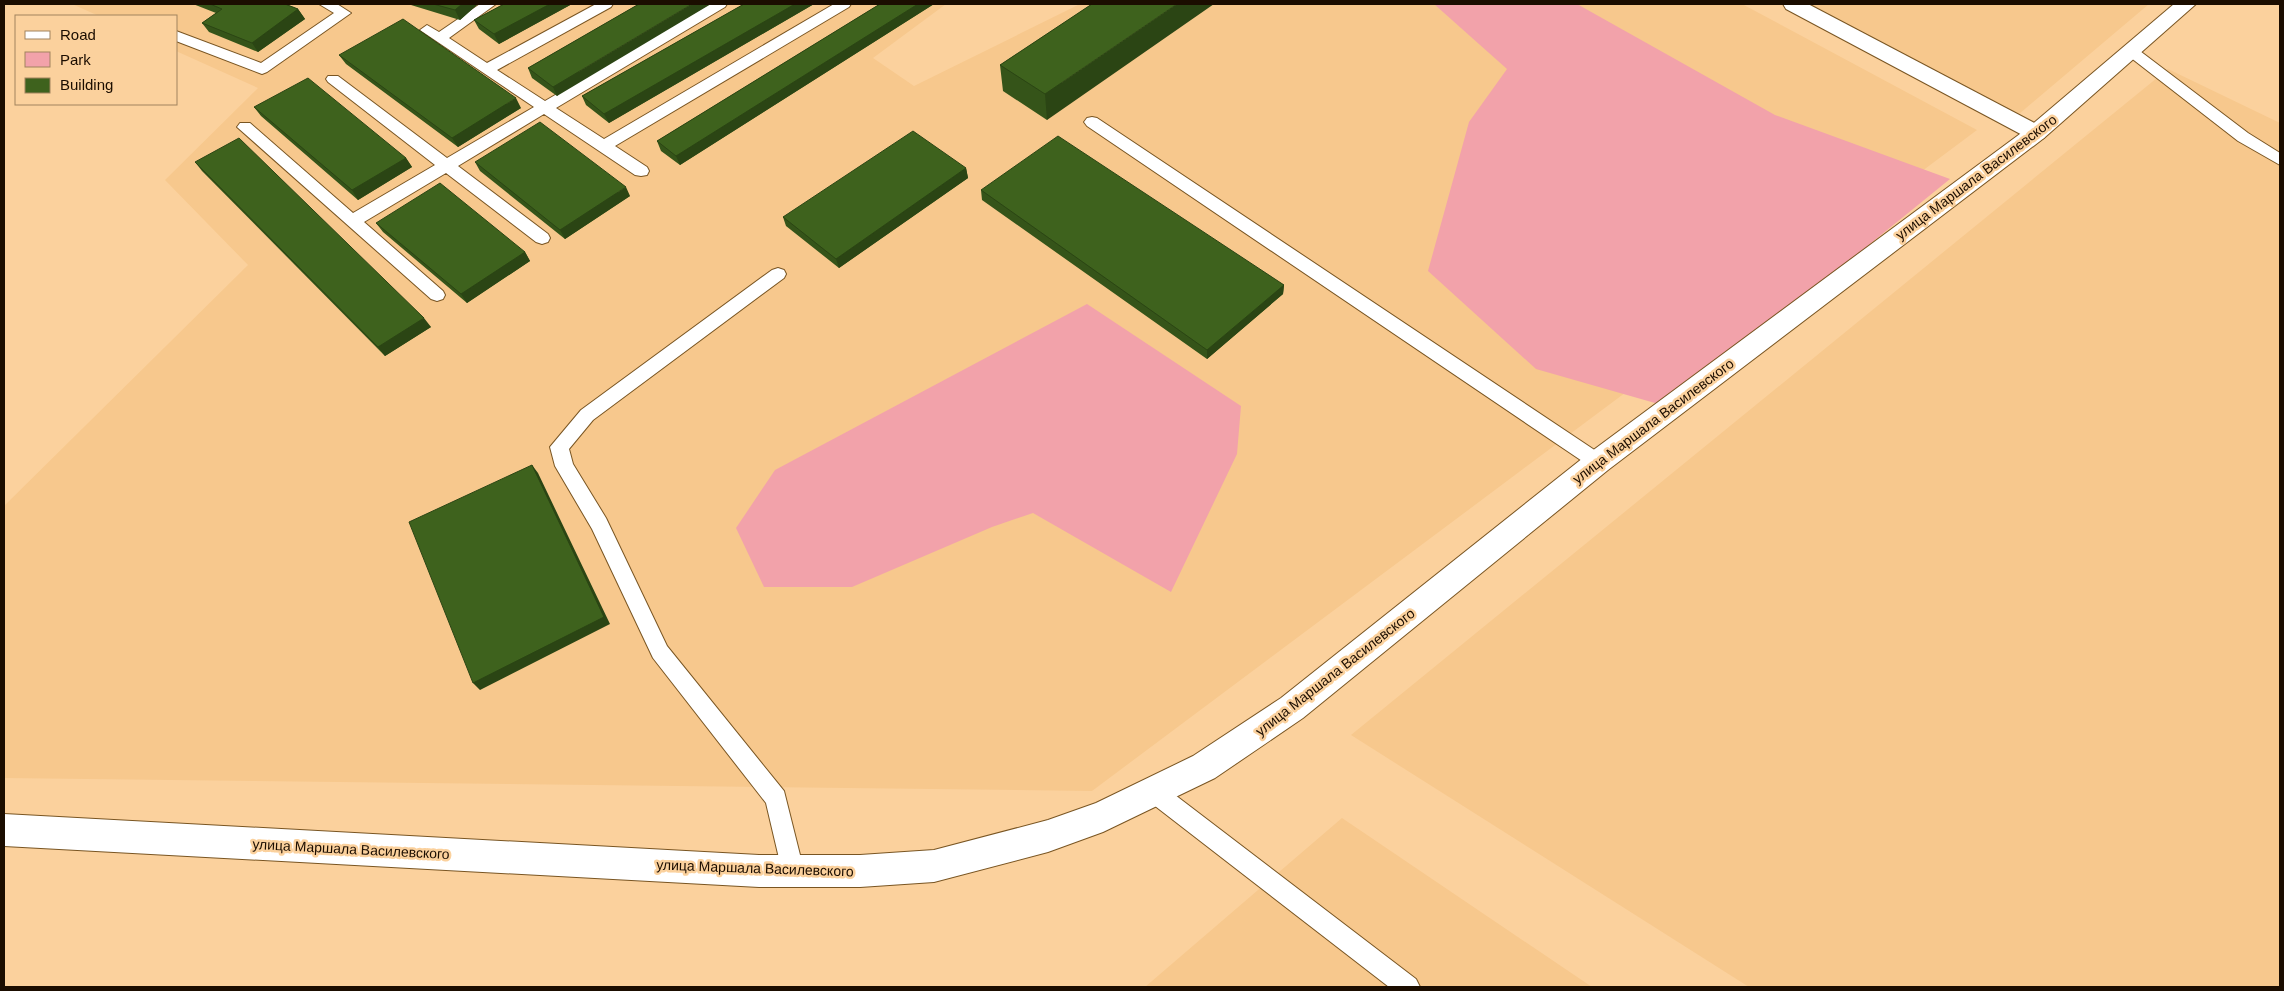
<svg xmlns="http://www.w3.org/2000/svg" width="2284" height="991" viewBox="0 0 2284 991" font-family="Helvetica,sans-serif">
<style>
.built{fill:#f7c88d}
.green{fill:#f2a2aa}
.lines{fill:none;stroke-linecap:round;stroke-linejoin:round}
.lane-casing{stroke:#795522;stroke-width:2}
.street-casing{stroke:#795522;stroke-width:2}
.secondary-casing{stroke:#795522;stroke-width:2}
.lane{fill:#fff;fill-rule:evenodd}
.street{fill:#fff;fill-rule:evenodd}
.secondary{fill:#fff;fill-rule:evenodd}
.wall{fill:#355419}
.shaded-wall{fill:#2b4514}
.building{fill:#3e621d;stroke:#2b4514}
.labels{text-anchor:middle;dominant-baseline:central;stroke-width:5;stroke-linejoin:round;paint-order:stroke}
.street-label{font-size:14px;fill:#1b0d00;stroke:#fbd19d}
</style>
<rect width="100%" height="100%" fill="#fbd19d"/>
<path class="built" d="M72,4H946L873,58L914,86L1080,4H1742L1977,130L1092,791L4,778V506L248,265L165,180L258,88L176,51V16H99Z
M1809,4H2149L2019,114Z
M2168,69L2280,123V987H1749L1351,735Z
M1342,818L1592,987H1145Z"/>
<path class="green" d="M1434,4H1577L1775,115L1950,179L1669,407L1536,369L1428,271L1469,122L1507,69Z
M1087,304L1241,406L1237,454L1171,592L1033,513L992,527L852,587H764L736,528L775,470Z"/>
<g class="lines">
<defs>
<path id="lane" d="M319,4H337L351,13L267,72L262,74L176,41V31L261,63L334,13Z
M480,4H496L449,38L487,63L596,4H613L611,7L497,70L545,101L710,4H727L725,7L556,108L604,139L834,4H851L849,7L615,146L647,167L649,171L647,175L641,176L635,175L544,114L458,166L548,234L550,238L548,242L542,244L536,242L446,173L364,222L443,291L445,295L443,299L437,301L431,299L237,127L240,123H250L353,213L435,165L328,82L326,79L328,76H338L447,158L534,107L420,30L427,25L439,32Z
M2131,46L2136,48L2248,133L2280,153V165L2238,141L2126,54L2124,51L2126,48Z
M1092,117L1097,118L1605,457L1607,462L1605,467L1598,470L1591,467L1087,126L1084,122L1087,118Z
M778,268L784,270L786,274L784,278L593,420L569,449L573,464L606,518L667,646L784,791L804,871L801,879L793,882L785,879L782,871L766,803L653,658L592,529L555,466L550,447L581,410L772,270Z
M1154,782L1162,785L1416,979L1420,987H1389L1146,799L1143,792L1146,785Z"/>
<path id="street" d="M1783,4H1808L2044,128L2047,133L2044,138L2036,141L2028,138L1786,9Z"/>
<path id="secondary" d="M2174,4H2196L2044,138L1608,470L1303,718L1215,778L1103,832L1048,852L934,882L860,887H759L4,846V814L759,855H860L934,850L1048,820L1096,803L1193,756L1281,698L1588,454L2028,128Z"/>
</defs>
<use href="#lane" class="lane-casing"/>
<use href="#street" class="street-casing"/>
<use href="#secondary" class="secondary-casing"/>
<use href="#lane" class="lane"/>
<use href="#street" class="street"/>
<use href="#secondary" class="secondary"/>
</g>
<path class="wall" d="M193,4H285L298,9L305,19L258,52L209,32L202,23L216,13Z
M410,4H478L460,20L411,5Z
M504,4H572L499,44L479,29L474,20Z
M639,4L557,96L532,78L528,68Z
M744,4H814L609,123L586,105L582,96Z
M880,4H934L680,165L661,151L657,141Z
M1092,4L1047,120L1003,91L1000,65Z
M339,55L521,108L458,147L346,64Z
M254,107L406,158L412,167L358,200L261,116Z
M195,162L431,327L385,356L202,171Z
M475,162L630,196L565,239L480,171Z
M966,168L968,178L839,268L786,226L783,217Z
M981,190L1284,285L1283,294L1207,359L982,200Z
M376,223L525,252L530,261L467,303L383,232Z"/>
<path class="shaded-wall" d="M462,4H478L460,20L455,10Z
M550,4H572L499,44L494,34Z
M692,4H711L557,96L553,87Z
M795,4H814L609,123L604,114Z
M918,4H934L680,165L676,156Z
M1177,4H1214L1047,120L1045,94Z
M298,9L305,19L258,52L252,43Z
M516,98L521,108L458,147L452,138Z
M406,158L412,167L358,200L352,190Z
M966,168L968,178L839,268L836,259Z
M626,187L630,196L565,239L560,230Z
M525,252L530,261L467,303L461,294Z
M1284,285L1283,294L1207,359V350Z
M424,318L431,327L385,356L378,347Z
M532,465L538,473L610,624L480,690L473,683Z"/>
<path class="building" d="M210,4H285L298,9L252,43L202,23L222,9Z
M433,4H462L455,10Z
M504,4H550L494,34L474,20Z
M639,4H692L553,87L528,68Z
M744,4H795L604,114L582,96Z
M880,4H918L676,156L657,141Z
M1092,4H1177L1045,94L1000,65Z
M403,19L516,98L452,138L339,55Z
M308,78L406,158L352,190L254,107Z
M540,122L626,187L560,230L475,162Z
M913,131L966,168L836,259L783,217Z
M1058,136L1284,285L1207,350L981,190Z
M239,138L424,318L378,347L195,162Z
M440,183L525,252L461,294L376,223Z
M532,465L604,617L473,683L409,522Z"/>
<g class="labels">
<g class="street-label">
<text transform="translate(1976 177) rotate(-37)">улица Маршала Василевского</text>
<text transform="translate(1653 421) rotate(-37)">улица Маршала Василевского</text>
<text transform="translate(1335 672) rotate(-38)">улица Маршала Василевского</text>
<text transform="translate(351 849) rotate(3)">улица Маршала Василевского</text>
<text transform="translate(755 868) rotate(2)">улица Маршала Василевского</text>
</g>
</g>
<rect width="2284" height="991" fill="none" stroke="#1b0d00" stroke-width="10"/>
<rect x="15" y="15" width="162" height="90" fill="#fbd19d" stroke="#a1835e"/>
<rect x="25" y="31" width="25" height="8" fill="#ffffff" stroke="#a1835e"/>
<text x="60" y="40" font-size="15" fill="#1b0d00">Road</text>
<rect x="25" y="52" width="25" height="15" fill="#f2a2aa" stroke="#a1835e"/>
<text x="60" y="65" font-size="15" fill="#1b0d00">Park</text>
<rect x="25" y="78" width="25" height="15" fill="#3e621d" stroke="#a1835e"/>
<text x="60" y="90" font-size="15" fill="#1b0d00">Building</text>
</svg>
